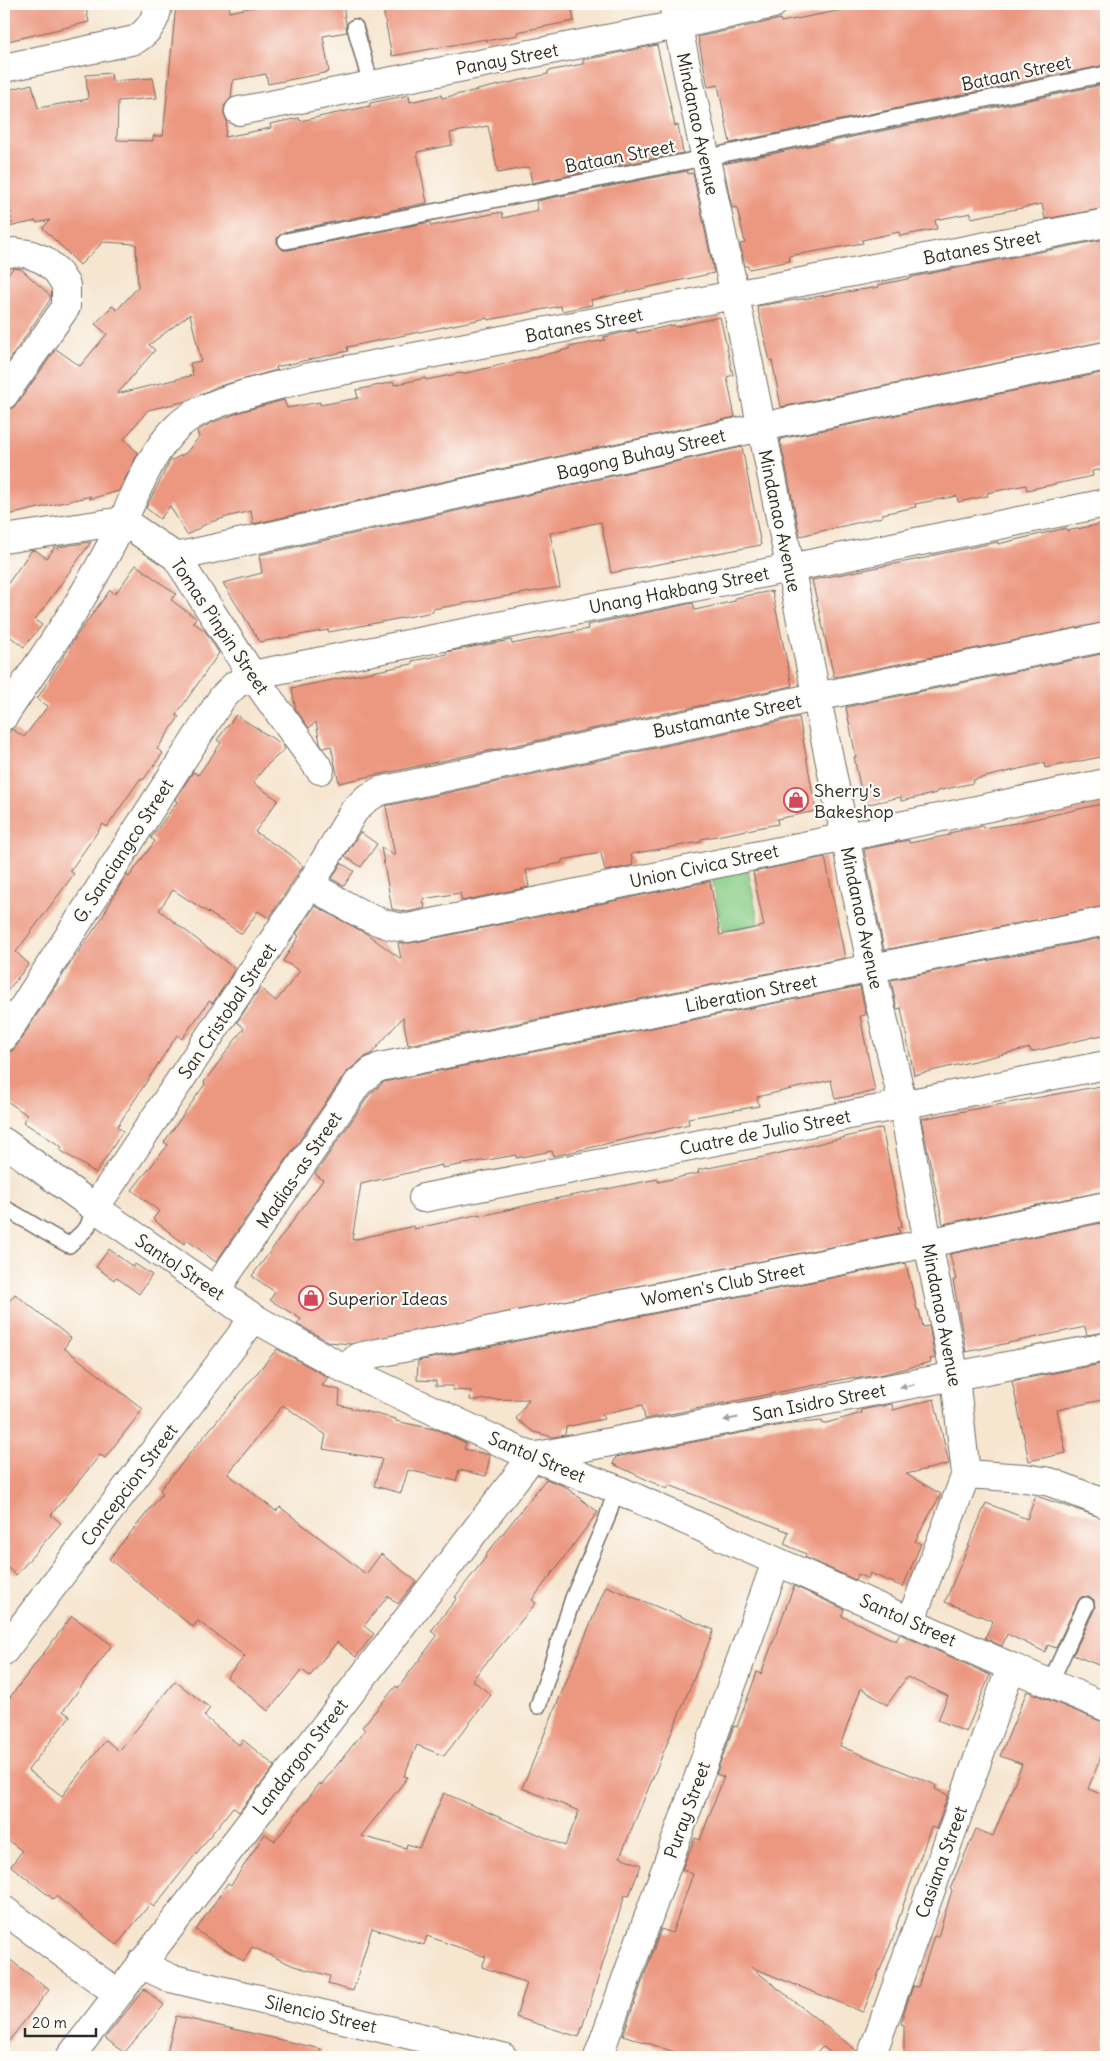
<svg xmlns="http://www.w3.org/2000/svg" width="1110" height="2061" viewBox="0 0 1110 2061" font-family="Delius,sans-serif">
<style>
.green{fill:#8acf89;stroke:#5a7d5a}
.building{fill:#ec9881;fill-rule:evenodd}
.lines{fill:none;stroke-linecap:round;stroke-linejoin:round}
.service-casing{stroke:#726c64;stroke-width:18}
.minor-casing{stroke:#726c64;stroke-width:30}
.tertiary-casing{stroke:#726c64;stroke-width:30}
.path{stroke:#726c64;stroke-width:3;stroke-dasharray:1 4;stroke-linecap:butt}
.service{stroke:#fff;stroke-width:15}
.minor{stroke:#fff;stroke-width:28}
.tertiary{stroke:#fff;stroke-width:28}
.oneway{fill:#a0a0a0}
.labels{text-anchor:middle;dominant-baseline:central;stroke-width:4.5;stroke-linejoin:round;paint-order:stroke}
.street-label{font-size:18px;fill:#2b2b2b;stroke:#fdfcf7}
.poi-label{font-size:18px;fill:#2b2b2b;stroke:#fdfcf7;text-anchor:start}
</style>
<rect width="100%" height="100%" fill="#fdfcf7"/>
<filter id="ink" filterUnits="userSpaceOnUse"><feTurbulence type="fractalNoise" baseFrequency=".02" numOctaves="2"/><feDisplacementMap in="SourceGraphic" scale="10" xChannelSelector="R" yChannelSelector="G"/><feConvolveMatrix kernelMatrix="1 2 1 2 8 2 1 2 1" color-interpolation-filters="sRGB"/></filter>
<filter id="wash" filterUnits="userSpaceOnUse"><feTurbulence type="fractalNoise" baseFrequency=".0096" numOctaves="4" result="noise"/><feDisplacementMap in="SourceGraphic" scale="20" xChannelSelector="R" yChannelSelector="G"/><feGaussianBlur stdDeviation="1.12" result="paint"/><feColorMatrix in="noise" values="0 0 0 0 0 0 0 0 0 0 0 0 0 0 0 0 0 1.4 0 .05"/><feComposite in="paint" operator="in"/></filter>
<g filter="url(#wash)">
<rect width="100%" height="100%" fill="#f6e5cf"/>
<path class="green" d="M748,870L759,924L722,931L712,877Z"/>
<g id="blocks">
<path class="building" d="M4,4H85L89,22L4,42Z
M176,4H230L229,12L268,4H343L347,32L323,36L329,72L268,84L266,74L233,80L231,98L224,106V114L227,121L225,137L271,128L270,124L299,118L300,121L370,106V103L409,95L410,102L441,95L442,98L548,74V71L583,64V60L657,45L675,126L678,125L683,153L532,183L529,167L498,173L488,126L450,133L452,145L417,152L427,203L284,232L277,238V243L283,250H288L430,222L431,226L502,212L503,218L538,210L536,201L687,171L688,174L693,173L714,273L591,300L592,305L562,311L561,306L488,320L487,318L347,347L348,351L276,367L277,370L216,387L187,401L148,410L124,439L138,453L119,491L89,499L91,496L4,516V410L11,409L17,404L56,349L80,366L107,334L95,324L112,306L117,310L138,287L136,244L103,242L80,265L43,228L50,220L37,223L36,221L4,228V91L32,84L38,108L88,99L86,75L111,73L112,81L153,78L157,98L118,101L117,140L153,141V136H163ZM190,314L201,361L190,363L193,375L117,394L155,350L149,345Z
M382,4H571L574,21L517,32L518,35L486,41V39L392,56Z
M856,4H1106V65L730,143L718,85L708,87L698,37L780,19L781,22L857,7Z
M1106,84V208L1045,219L1042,204L971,218V213L935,220L937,229L900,236L899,232L862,240L863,243L789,256L790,261L749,269L748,266H745L740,244L745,243L737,207L732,208L723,164Z
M1106,239V341L781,407L772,360L770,361L757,306L879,287L878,285L912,278L911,277Z
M13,268L21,269L50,295V300L4,368V280Z
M720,317L733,375L727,377L735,417L253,524L251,511L230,516L208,523L187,535L170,506L160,519L146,508L170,461L186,453L199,437L197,431L211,423L243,411L284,400L287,408L320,402V405L358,398L356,390L394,382V385L425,378L426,380L461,373L462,374L569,349V347L605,340L604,337L636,330L637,333L674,325L675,327Z
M1106,372V469L1092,471L1093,476L1027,490L1026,485L987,493L988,496L958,502L957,496L915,504L916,507L882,514V517L800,536L780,439Z
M742,447L761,545L611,573L601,522L550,533L560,587L433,609V612L329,632L328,630L260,642L223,583L262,573L259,555Z
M1106,523V622L834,677L812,580L930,557V556L998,542V544L1066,528L1067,531Z
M91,542L35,620L42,625L24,647L4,632V589L31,551L35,550L47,558L55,547L58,549V547Z
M136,565L176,594L171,600L196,618L193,622L205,631L219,653L176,715L179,717L157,749L163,753L143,780L140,779L107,827L103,824L70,871L74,874L16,952L29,964L4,995V739L12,729L24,737L48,706L37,699L77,635L110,590L115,594Z
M772,591L792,686L339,783L331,746L323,748L320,743L316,722L309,728L296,710L292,688L412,664V661L447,654L446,652L511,640L512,644L588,629L587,625L693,603L695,610L735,601V598Z
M1106,653V756L1045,768L1044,763L973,780V783L937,791V793L901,801V797L864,805L854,757H856L846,707Z
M236,715L283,745L285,749L266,766L253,783L278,800L255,832L290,854L303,866L269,918L258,911L242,934L173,890L159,910L235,969L213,1003L209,1001L182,1039L177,1035L117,1127L123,1131L96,1173L60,1150L62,1147L23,1122L27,1115L4,1099V1053L12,1051L17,1045L70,964L100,921L126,875L129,877L155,841L151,838L177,802L175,800L193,772L198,775L221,743L217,740Z
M799,717L816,811L777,819L778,824L701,839V842L631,854L633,865L605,871L601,853L562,860V863L526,870L529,887L462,901L460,893L423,899L425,908L407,912L392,909L381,847L395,856L386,806Z
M1106,803V906L884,950L864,849L909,840V843L950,835L949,833L982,826L983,828L1016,823Z
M360,832L377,844L361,867L345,856Z
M825,857L845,958L408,1045L403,1017L372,1053L362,1059L345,1074L216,1262L187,1240L184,1244L153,1219L159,1211L132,1190L168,1145L164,1142L205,1084L204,1082L244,1028L237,1022L260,988L276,1001L300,971L283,961L299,936L296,934L315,906L367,934L401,959L398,943H411L710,881L720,935L764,926L753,872Z
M341,863L354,871L344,886L332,879Z
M1106,937V1034L1031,1052L1030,1048L914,1075L901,1008L897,1009L891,980Z
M860,986L866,1015L860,1016L875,1091L835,1099L831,1080L757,1097L759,1106L688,1118L689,1124L576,1151L553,1156L552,1151L516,1158V1155L442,1168V1165L361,1184L352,1240L414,1226V1229L480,1214L481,1216L554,1199L658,1179V1182L699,1173L698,1170L768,1156L882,1128L902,1226L898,1227L900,1233L351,1344L329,1342L297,1324L301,1319L270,1300L275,1292L252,1276L323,1180L315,1174L370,1094L384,1082Z
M1106,1085V1191L943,1224L921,1119Z
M1106,1222V1332L1087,1335L1085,1327L966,1352L953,1280H956L950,1254Z
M109,1249L133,1267L135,1264L152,1275L139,1294L116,1277L114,1280L96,1267Z
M906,1263L917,1310H919L923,1327L929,1326L935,1358L930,1359L931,1362L884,1374L854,1379V1378H850L645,1419L642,1405L602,1414L604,1419L566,1427L565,1435L553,1437L534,1432L516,1419L529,1399L470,1400L471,1391L453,1390V1386H436V1381L417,1380L418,1361Z
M15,1294L71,1338L64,1348L143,1409L105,1458L100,1455L51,1515L61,1523L16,1575L4,1565V1308Z
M277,1349L328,1377L322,1386L340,1390L339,1405L396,1419V1421L438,1430L466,1443L464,1449L490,1455L486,1476L459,1470L456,1481L408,1470L401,1493L374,1486L382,1459L323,1449L326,1435L283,1405L228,1474L276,1511L280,1507L366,1574L381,1554L416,1581L398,1604L388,1596L364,1626L374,1634L356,1657L337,1642L310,1676L302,1670L268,1711L227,1677L245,1656L198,1621L193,1627L109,1559L163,1493L160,1490L195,1447Z
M1106,1363V1399L1057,1410L1066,1453L1029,1461L1012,1381Z
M934,1399L949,1464L906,1474L941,1494L915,1541L921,1544L903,1587L870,1573L868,1579L858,1574L855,1580L805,1557L806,1554L784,1544L789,1532L669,1485L667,1489L613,1464L616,1457L782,1425L822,1421L823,1424L862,1413L861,1410L892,1404L893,1410Z
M546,1479L564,1486L598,1512L532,1600L536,1603L472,1680L491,1695L444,1756L417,1745L404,1776L408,1777L361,1836L406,1848L407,1844L419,1848L444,1793L565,1846L579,1811L522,1788L606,1586L714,1630L620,1857L641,1865L629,1896L625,1895L579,2037L516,2017L527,1983L482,1967L486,1957L427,1936L424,1945L372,1928L353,1991L328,1984L330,1976L294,1966L252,1947L243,1961L196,1930L228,1883L231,1885L265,1834L275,1841L320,1783L321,1785L365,1730L362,1727L396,1686L398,1688L437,1636L431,1631L457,1598L455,1597L486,1557L485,1556Z
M1036,1496L1106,1519V1668L1073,1655L1095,1608L1094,1600L1089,1596L1081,1597L1078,1601L1056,1648L1048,1645L1045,1652L1007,1634L1002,1646L985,1638L993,1621L945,1602L986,1503L1027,1519Z
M794,1586L844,1609L842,1616L896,1641L900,1634L990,1675L966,1732L938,1720L948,1696L907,1677L887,1705L861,1688L840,1746L936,1785L935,1789L948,1795L936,1829L931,1827L906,1897L896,1927L897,1928L863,2012L751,1967L857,2051L856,2057H836L823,2047L810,2057H690L623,2035L661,1929L672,1933L693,1874L682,1869L695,1838L700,1840L724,1777L716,1774L734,1726L737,1727L757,1672L761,1674Z
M72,1616L112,1645L63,1711L70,1716L28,1770L62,1796L106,1740L119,1751L175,1681L210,1708L204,1716L239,1745L243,1740L275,1766L239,1812L233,1807L154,1907L150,1904L117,1945L56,1896L53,1899L11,1866L22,1851L4,1837V1705Z
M1027,1691L1100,1721L1106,1722V1744L1088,1789L1106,1796V2052L1047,2055V2052L1010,2053V2057H911L904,2052V2025L901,2024L904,2012L913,1986L918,1987L934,1936L938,1937L952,1890L950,1889L976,1829L993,1836L1022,1764L1000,1756Z
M4,1955L49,1990L4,2047Z
M144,1989L164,2005L124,2053L105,2038Z
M176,2016L321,2049L320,2057H166Z"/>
</g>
</g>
<g filter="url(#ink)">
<use href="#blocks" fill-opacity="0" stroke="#726c64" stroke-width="1"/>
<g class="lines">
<defs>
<path id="service" d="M355,27L371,85
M286,241L704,158L1106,74
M4,1208C26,1219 46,1234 69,1245L87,1228L95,1208
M1050,1683L1086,1605
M538,1706L573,1598L607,1518L616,1489"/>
<path id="minor" d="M4,68L135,40C149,31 156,21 158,4
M239,111L678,25L773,4
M4,254L15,252L29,254L44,260L57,271L66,285V307L4,395
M4,539L123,521L176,557L252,675L320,770
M176,557L761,427L1106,356
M4,716C32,672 64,630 89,585C101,564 113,543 123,521C138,488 151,452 178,426C205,400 269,389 305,378L1106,223
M310,885C340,901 375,927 408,928L1106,783
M4,1037L222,698L235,685L252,675L790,568L1106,503
M423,1198L1106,1065
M95,1208L310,885L354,811L366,799L380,791L816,697L1106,637
M215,1291L358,1083L372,1071L380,1067L1106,921
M345,1369L358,1357L928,1243L1106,1206
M966,1474L1025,1478L1050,1482L1106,1504
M4,1651L254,1318
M4,1910L118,1994
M142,1962L151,1969L170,1978L503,2057
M70,2057L532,1457L1106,1347
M598,2057L776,1562
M871,2057L1011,1667"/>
<path id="tertiary" d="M673,4L735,296L872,969L903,1105L928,1243L955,1377L966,1474L911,1620
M4,1142L95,1208L254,1318L345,1369L532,1457L616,1489L1011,1667L1106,1707"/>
</defs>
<use href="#service" class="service-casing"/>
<use href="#minor" class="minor-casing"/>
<use href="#tertiary" class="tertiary-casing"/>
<path class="path" d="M4,163L12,227"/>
<use href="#service" class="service"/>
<use href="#minor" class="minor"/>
<use href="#tertiary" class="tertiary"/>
</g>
<defs><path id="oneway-solid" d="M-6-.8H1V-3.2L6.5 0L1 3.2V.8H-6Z" transform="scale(1.25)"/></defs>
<g class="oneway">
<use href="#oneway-solid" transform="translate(907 1386) rotate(169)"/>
<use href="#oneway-solid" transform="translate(731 1419) rotate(169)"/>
</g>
</g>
<defs>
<symbol id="shop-ring" viewBox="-11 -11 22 22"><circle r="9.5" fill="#fdfcf7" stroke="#d1495b" stroke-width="1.5"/><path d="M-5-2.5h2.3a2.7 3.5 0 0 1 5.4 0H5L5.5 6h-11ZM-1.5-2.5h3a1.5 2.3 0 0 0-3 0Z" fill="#d1495b"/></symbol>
</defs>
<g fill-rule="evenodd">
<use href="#shop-ring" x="782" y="786" width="28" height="28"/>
<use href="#shop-ring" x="297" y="1284" width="28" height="28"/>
</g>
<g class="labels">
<g class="street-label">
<text transform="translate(507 59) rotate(-11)">Panay Street</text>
<text transform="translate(1016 73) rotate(-12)">Bataan Street</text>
<text transform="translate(698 124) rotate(78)">Mindanao Avenue</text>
<text transform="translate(620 156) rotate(-11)">Bataan Street</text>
<text transform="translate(982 247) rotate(-11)">Batanes Street</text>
<text transform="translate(584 325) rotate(-11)">Batanes Street</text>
<text transform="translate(641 454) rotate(-13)">Bagong Buhay Street</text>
<text transform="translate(780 521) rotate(78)">Mindanao Avenue</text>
<text transform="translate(679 590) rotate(-11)">Unang Hakbang Street</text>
<text transform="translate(220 626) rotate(56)">Tomas Pinpin Street</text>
<text transform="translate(727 716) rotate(-12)">Bustamante Street</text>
<text transform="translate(123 851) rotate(-57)">G. Sanciangco Street</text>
<text transform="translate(704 866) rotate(-12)">Union Civica Street</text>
<text transform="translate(862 918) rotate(78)">Mindanao Avenue</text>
<text transform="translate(751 993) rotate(-11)">Liberation Street</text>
<text transform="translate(227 1011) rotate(-56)">San Cristobal Street</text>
<text transform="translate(765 1132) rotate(-11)">Cuatre de Julio Street</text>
<text transform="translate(299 1170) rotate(-56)">Madias-as Street</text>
<text transform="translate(180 1267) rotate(34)">Santol Street</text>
<text transform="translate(723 1284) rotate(-11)">Women's Club Street</text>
<text transform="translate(942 1315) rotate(79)">Mindanao Avenue</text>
<text transform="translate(819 1402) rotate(-11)">San Isidro Street</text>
<text transform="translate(537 1457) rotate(23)">Santol Street</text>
<text transform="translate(129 1485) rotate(-53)">Concepcion Street</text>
<text transform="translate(908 1620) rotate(24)">Santol Street</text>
<text transform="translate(300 1757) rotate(-52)">Landargon Street</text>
<text transform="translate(687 1810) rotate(-70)">Puray Street</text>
<text transform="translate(941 1862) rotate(-70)">Casiana Street</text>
<text transform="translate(321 2014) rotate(13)">Silencio Street</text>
</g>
<g class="poi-label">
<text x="814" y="790">Sherry's<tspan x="814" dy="21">Bakeshop</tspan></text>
<text x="328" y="1298">Superior Ideas</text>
</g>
</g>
<rect width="1110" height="2061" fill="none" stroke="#fdfcf7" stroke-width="20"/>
<path d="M25 2028v8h71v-8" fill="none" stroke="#2b2b2b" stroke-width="2.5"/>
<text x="32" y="2028" font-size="15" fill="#2b2b2b" stroke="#fdfcf7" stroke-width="4" paint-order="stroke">20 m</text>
</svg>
